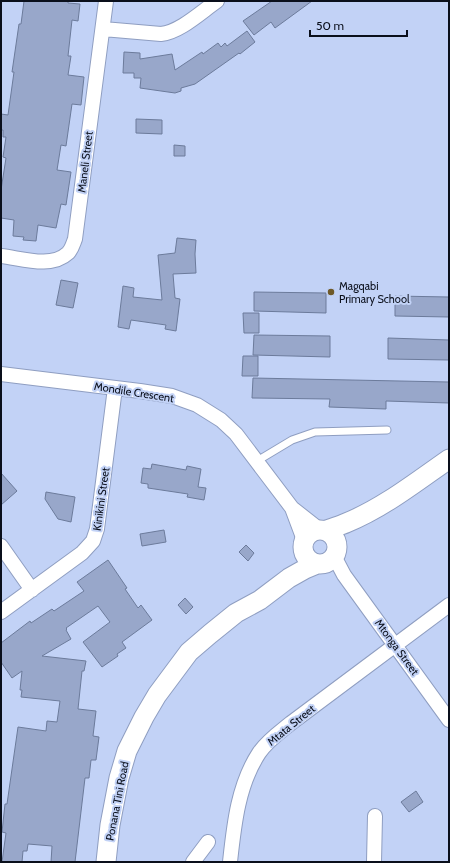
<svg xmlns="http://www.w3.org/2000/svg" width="450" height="863" viewBox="0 0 450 863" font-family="Cabin,sans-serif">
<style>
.building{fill:#98a7ca;stroke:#6c7b9b}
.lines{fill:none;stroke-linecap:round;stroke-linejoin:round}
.lane-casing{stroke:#8f9ec1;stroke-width:9}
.street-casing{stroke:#8f9ec1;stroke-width:16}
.secondary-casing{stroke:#8f9ec1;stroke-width:21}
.lane{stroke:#fff;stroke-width:7}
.street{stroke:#fff;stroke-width:14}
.secondary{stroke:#fff;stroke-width:19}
.poi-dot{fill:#6e5928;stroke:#c2d2f6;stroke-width:1.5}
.labels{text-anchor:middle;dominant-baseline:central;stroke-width:4;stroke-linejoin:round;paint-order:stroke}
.street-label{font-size:11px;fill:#0a0f1b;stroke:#c2d2f6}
.poi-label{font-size:11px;fill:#0a0f1b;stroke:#c2d2f6;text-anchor:start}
</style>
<rect width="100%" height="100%" fill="#c2d2f6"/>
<path class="building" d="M24,1H68V3L80,4L78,21L72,20L68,56H71L68,75L84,77L81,105L72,104L66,146L61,145L57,170L71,172L66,205L61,204L56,228L38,225L36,241L23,240L24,237L13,236L14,220L1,218V190L6,158L3,157L6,137H3V130H1V114L8,115L14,72H12L19,24H21Z
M272,1H312L275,28L271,22L254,35L243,21Z
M247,31L255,42L240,54L239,53L195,84L181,88V91L175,93L140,88L141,78H134V73H123L124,52L140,53V59L172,54L175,70L202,52L203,54L218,43L221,47L225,43L227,46Z
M136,119L162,120V134L136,133Z
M174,145L185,146V156H174Z
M177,238L196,240L195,254L196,273L173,274L175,298L180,299L176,331L165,329L166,325L131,320L129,329L118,327L123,286L134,288L133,297L162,300L158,255L175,253Z
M61,280L78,283L73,308L56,305Z
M254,292L326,293V313L254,311Z
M395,296L449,297V317L395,316Z
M243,313H259V333H244Z
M254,335L330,336V357L253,355Z
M388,338L449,340V360L388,359Z
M243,356H258V376H242Z
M253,378L449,382V403L386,401V409L329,407L330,399L252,398Z
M152,464L186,470L187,466L201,469L198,487L206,488L204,500L187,497L188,494L148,488V484L141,483L143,468L151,469Z
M1,473L17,491L1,505Z
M46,492L75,497L71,522L58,519L45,499Z
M164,530L166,542L142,546L140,534Z
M246,545L254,553L248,561L239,552Z
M108,560L127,588L125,589L138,608L141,605L152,620L122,642L126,648L117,654L118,656L102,667L83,642L110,622L98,606L66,628L67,629L66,630L71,639L42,656L86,661L84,671H82L78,709L96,711L93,736L99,737L96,760H91L89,778H85L75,862H51L52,846L28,844L27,851H23L22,862H2L6,833L2,832L5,804H7L18,727L46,731L47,721L57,722L60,701L21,697L22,690H20L22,671L12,678L1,662V643L30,621L31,623L52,609L54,611L84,591L77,582Z
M185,598L193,607L186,614L178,605Z
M416,791L423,802L409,812L401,802Z"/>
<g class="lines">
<defs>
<path id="lane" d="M257,461L292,440L315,432L387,430"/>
<path id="street" d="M103,29L161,34C180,32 201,12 217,1
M1,256C21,258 51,269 68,253C72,249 73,244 75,239L106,1
M1,374L140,391L172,396L197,405L221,420L236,434L292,508L320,530
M292,508L304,540
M1,546L32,590
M334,556L344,575L449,720
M1,612L82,553L93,541L97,529L115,388
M193,862L208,842
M230,862C234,825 238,785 259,753C267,741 280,732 291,723L449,605
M374,862L375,816"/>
<path id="secondary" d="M303 547a17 17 0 1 1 34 0a17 17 0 1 1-34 0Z
M325,531C332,528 339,526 346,523C383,508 416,482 449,459
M106,862L110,825L119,778L127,751L144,717L157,695L189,652L210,634L236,613L260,600L289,578L305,569L317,564"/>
</defs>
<use href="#lane" class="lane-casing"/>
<use href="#street" class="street-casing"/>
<use href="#secondary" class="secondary-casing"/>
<use href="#lane" class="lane"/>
<use href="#street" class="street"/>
<use href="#secondary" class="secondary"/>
</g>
<circle class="poi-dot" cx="331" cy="292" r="4"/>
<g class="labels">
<g class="street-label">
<text transform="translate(85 162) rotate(-83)">Maneli Street</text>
<text transform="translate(134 392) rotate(9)">Mondile Crescent</text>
<text transform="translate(101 499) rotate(-82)">Kinikini Street</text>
<text transform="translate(397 647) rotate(54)">Mtonga Street</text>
<text transform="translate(291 725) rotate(-39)">Mtata Street</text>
<text transform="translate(117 801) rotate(-79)">Ponana Tini Road</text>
</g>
<g class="poi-label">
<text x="339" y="286">Magqabi<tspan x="339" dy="13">Primary School</tspan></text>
</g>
</g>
<rect width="450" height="863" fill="none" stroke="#0a0f1b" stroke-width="4"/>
<path d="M310 30v6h97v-6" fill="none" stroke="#0a0f1b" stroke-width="2"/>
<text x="316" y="30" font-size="12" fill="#0a0f1b" stroke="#c2d2f6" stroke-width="3" paint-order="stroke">50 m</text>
</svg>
